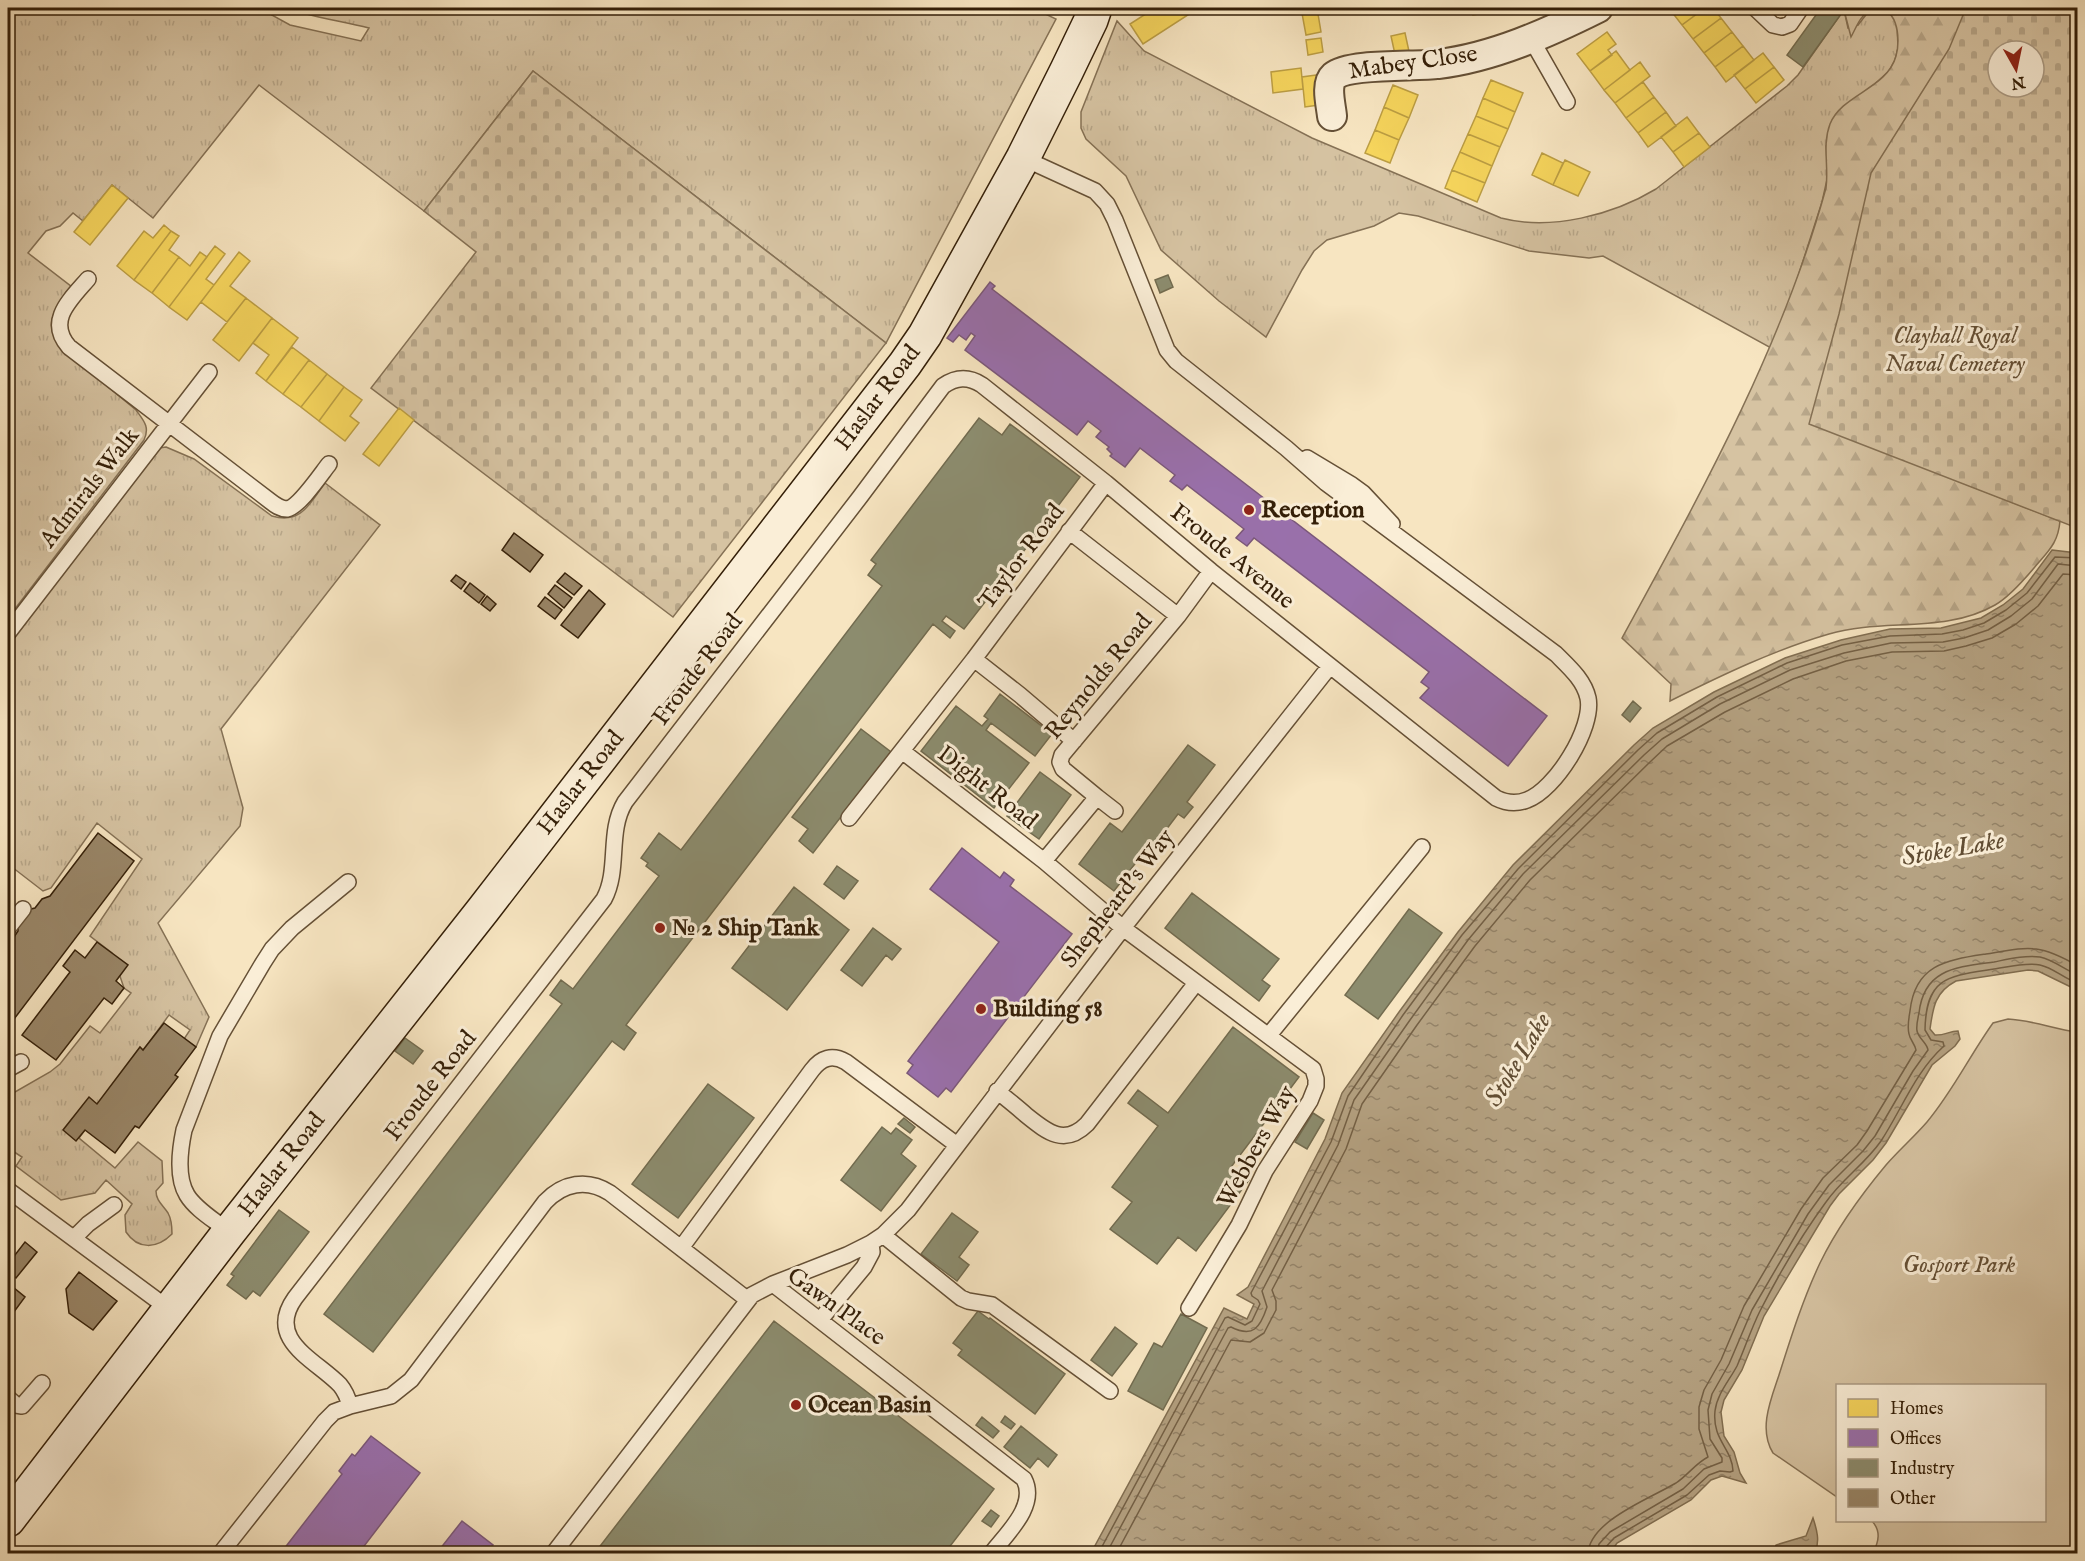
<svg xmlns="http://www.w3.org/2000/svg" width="2085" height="1561" viewBox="0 0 2085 1561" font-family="'IM FELL English',serif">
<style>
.grass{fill:url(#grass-tufts);stroke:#857155;stroke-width:1.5}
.forest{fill:url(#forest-firs);stroke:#857155;stroke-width:1.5}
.cemetery{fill:url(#cemetery-stones);stroke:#857155;stroke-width:1.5;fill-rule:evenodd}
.park{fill:#d6c3a2;stroke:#857155;stroke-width:1.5}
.water{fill:url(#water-ripples);stroke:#816e51;stroke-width:1.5}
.homes{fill:#f6d55c;stroke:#bc9e43;stroke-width:1.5}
.offices{fill:#9970ab;stroke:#7b587a;stroke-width:1.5}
.industry{fill:#8c8c6e;stroke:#726b4f;stroke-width:1.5}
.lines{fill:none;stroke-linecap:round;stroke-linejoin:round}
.shore{stroke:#746045;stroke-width:1.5}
.building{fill:#998668;stroke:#341f08;stroke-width:1.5}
.lane-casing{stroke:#655036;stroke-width:18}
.street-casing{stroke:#655036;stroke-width:32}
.secondary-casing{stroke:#341f08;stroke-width:36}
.lane{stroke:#faeed7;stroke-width:15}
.street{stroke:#faeed7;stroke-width:28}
.secondary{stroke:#faeed7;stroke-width:33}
.poi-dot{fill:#8f2418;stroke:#faeed7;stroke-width:2}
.labels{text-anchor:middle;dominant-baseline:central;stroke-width:6;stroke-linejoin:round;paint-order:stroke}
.street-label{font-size:24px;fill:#341f08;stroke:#faeed7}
.park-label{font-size:24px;font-style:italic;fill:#655036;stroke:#faeed7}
.poi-label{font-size:24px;font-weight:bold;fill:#341f08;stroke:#faeed7;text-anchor:start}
.water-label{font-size:26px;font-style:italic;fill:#614d33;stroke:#faeed7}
</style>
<defs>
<pattern id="grass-tufts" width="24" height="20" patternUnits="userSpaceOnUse" patternTransform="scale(1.5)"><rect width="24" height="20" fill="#d6c3a2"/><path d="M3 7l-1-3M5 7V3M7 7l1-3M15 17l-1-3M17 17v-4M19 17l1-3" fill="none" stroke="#b8a78a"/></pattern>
<pattern id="forest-firs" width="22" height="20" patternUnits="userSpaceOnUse" patternTransform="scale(1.5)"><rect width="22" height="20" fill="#d6c3a2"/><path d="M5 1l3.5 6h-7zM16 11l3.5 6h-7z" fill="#b8a78a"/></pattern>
<pattern id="cemetery-stones" width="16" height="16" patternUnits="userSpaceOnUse" patternTransform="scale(1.5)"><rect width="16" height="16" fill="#d6c3a2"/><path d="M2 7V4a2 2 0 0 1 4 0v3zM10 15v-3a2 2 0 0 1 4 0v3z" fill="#b8a78a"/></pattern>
<pattern id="water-ripples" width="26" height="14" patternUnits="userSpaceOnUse" patternTransform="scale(1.5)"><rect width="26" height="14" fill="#b5a282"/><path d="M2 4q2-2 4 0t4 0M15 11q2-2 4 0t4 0" fill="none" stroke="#948368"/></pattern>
</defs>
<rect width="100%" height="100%" fill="#f7e5c1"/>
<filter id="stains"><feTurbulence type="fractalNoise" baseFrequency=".00333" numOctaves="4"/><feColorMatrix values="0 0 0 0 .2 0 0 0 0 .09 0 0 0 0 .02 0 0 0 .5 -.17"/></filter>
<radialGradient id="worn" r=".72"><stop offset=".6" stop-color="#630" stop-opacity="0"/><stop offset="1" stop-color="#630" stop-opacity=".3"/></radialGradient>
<path class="grass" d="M8,8H263L268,13L290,25L361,41L369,28C341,21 312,17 285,8H1033L1056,19L886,343L533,71L424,211L259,85L153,218L112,185L83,221L73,213L60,226L46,231L28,253L72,287C56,309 41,322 61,348L136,410C144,421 150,427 144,440L8,618Z
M1845,8L1844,10L1848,28L1858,25L1869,11L1877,8L1886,9L1892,14L1897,23L1898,48L1895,60L1889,71L1876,83L1826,146L1828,175L1822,202L1793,292L1771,348L1603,256L1589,258L1529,251L1418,216L1399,213L1374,226L1327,240L1314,251L1302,270L1266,337L1219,301L1161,250L1126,176L1086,139L1081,128V112L1117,21L1144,51L1312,138L1501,218C1551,231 1613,215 1656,189L1787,86L1798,75Z
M166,447L194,459L272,516C301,525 310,503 325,483L380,525L221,729L243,808L240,826L158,923L209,1017L196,1047L184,1039L190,1030L169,1015L79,1138L115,1168L138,1142L162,1161L163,1183L156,1191C156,1201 163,1205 168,1213C172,1220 172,1227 172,1234C157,1249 138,1250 126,1232L125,1215L132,1204L106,1180L95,1193L61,1200L16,1166L22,1157L8,1148V1096L50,1072L60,1064L90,1026L100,1033L131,993L124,988L112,953L90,936L142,859L97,823L51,888L43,891L8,864V645L152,456L159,448Z"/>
<path class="forest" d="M1846,8H1969L1950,478L2060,521C2058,544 2048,551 2034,568C2023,581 2009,597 1995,605C1945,634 1882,618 1829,634C1774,650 1722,675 1670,701L1671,684L1622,638C1701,493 1782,348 1826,188C1829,167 1822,145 1830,124C1842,94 1887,89 1896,56C1901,39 1898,0 1869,11C1860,16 1856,28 1851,37L1844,10Z"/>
<path class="cemetery" d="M1966,8H2077V528L1809,424L1839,314L1871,173L1949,49ZM1998,51H2034V87H1998Z
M533,71L886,343L673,617L371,388L476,252L424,211Z"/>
<path class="park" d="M2008,1019C2031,1020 2054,1029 2077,1032V1553H1873C1879,1541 1881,1531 1872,1521L2044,1520V1386H1838L1837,1497L1773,1453C1758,1429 1771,1399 1779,1375C1791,1337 1803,1299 1820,1263C1837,1228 1861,1195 1886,1165C1899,1150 1914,1137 1927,1122C1953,1091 1970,1055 1993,1023Z"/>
<path class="water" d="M2052,550L2077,553V990L2038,971L2028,970L1956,981C1935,992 1933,1007 1930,1029L1935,1035C1944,1036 1949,1031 1958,1031L1960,1039L1955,1046L1932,1065L1886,1143L1873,1160L1839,1194L1830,1206L1764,1316L1742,1370L1724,1400L1721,1412L1724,1436L1734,1452L1740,1473L1746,1483L1722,1476L1711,1480L1691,1500L1617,1543L1610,1553H1091L1224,1308L1247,1319L1254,1304L1237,1295L1248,1287L1283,1220L1325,1139L1342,1093L1399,1012L1458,932L1513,865L1634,745L1653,728L1714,692L1785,658L1841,640L1890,629L1941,628L1981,618L2003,605L2023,589Z
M1813,1518C1817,1530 1820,1541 1815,1553H1773L1776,1545L1806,1536Z"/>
<path class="homes" d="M1155,8H1192L1194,11L1143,44L1130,24Z
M1301,8H1317L1321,32L1306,35Z
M1472,8H1518L1473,15Z
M1676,8H1705L1682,25L1671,11Z
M1705,8H1713L1721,18L1693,39L1682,25Z
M1721,18L1732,32L1704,53L1693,39Z
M1607,32L1616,44L1608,50L1612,55L1590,71L1577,54Z
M1732,32L1743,46L1715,67L1704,53Z
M1405,33L1410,56L1396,59L1391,36Z
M1321,38L1323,52L1308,55L1306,40Z
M1743,46L1754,60L1726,82L1715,67Z
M1616,51L1630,70L1604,90L1590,71Z
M1763,53L1774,67L1745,89L1734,75Z
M1640,62L1650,76L1615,103L1604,90Z
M1774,67L1784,80L1756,103L1745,89Z
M1301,68L1303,89L1273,93L1271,72Z
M1323,74L1326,104L1305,107L1302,77Z
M1491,80L1523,93L1515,112L1483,98Z
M1643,82L1654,97L1626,118L1615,103Z
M1393,85L1418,95L1409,118L1384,107Z
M1654,97L1666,112L1638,133L1626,118Z
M1483,98L1515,112L1508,129L1476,116Z
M1384,107L1409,118L1399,140L1375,130Z
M1666,112L1676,126L1648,147L1638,133Z
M1476,116L1508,129L1500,147L1468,134Z
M1687,117L1699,133L1673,152L1661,137Z
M1375,130L1399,140L1390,163L1365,153Z
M1699,133L1710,147L1684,167L1673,152Z
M1468,134L1500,147L1492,166L1460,152Z
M1460,152L1492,166L1485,183L1452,170Z
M1542,153L1563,163L1553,185L1532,175Z
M1565,160L1590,172L1578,196L1553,185Z
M1452,170L1485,183L1477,202L1445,188Z
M112,185L128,198L90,245L74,232Z
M164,225L171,231L134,280L117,266L144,231L153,238Z
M171,231L179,236L169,250L179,257L152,293L134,280Z
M215,246L225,254L206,279L214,285L187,320L169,307Z
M200,252L207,257L169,307L152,293L179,257L190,266Z
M239,252L250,261L230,286L246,298L227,322L201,302Z
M246,298L272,318L239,361L213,340Z
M272,318L298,338L266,381L256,373L269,355L253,343Z
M292,347L309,360L283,394L266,381Z
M309,360L327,374L301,407L283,394Z
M327,374L344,387L319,421L301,407Z
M344,387L362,400L350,416L359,423L345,441L319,421Z
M399,408L414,420L379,466L363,454Z"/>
<path class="offices" d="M990,282L995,286L992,289L1547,716L1508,766L1420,698L1429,688L1421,682L1429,672L1254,538L1247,546L1236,538L1244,529L1187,485L1182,490L1170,481L1175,475L1140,448L1125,467L1110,456L1112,454L1107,449L1109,447L1096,437L1101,431L1088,421L1077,435L965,350L975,336L971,333L966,340L959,335L953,342L947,338Z
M962,848L1000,878L1004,872L1014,880L1010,886L1072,934L951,1092L946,1088L938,1097L907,1073L913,1065L908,1061L999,942L930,889Z
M371,1436L420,1473L358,1554H280L342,1474L339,1471L352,1454L355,1456Z
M462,1521L493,1545L486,1554H436Z"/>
<path class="industry" d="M1821,8H1841L1844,10L1803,67L1787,55Z
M1168,275L1173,287L1160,293L1155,280Z
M979,418L1002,435L1010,424L1080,477L1001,581L1008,586L999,599L992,593L964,629L946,616L942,621L955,631L950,638L933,624L626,1025L636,1033L624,1050L612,1041L373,1352L324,1314L562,1004L550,995L561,980L573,989L659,876L646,866L648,863L641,858L659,833L681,850L882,586L868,575L876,564L871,560Z
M1000,694L1052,734L1035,756L991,723L986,730L1029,763L994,808L921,751L956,706L982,726L988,719L984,716Z
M1633,701L1641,708L1630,722L1622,715Z
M861,729L891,752L813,853L799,841L808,829L792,817Z
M1188,745L1215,765L1187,802L1193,807L1184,818L1178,814L1144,859L1141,856L1114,891L1079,864L1110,823L1122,832Z
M1040,772L1071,795L1039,839L1007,816Z
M837,866L858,881L844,899L824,884Z
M794,887L849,930L787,1010L732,968Z
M1192,893L1279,959L1262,980L1270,986L1259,1001L1165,928Z
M1409,909L1442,933L1378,1019L1345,995Z
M873,928L901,949L892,960L886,955L862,986L841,970Z
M1233,1027L1299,1077L1231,1167L1249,1180L1196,1251L1178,1237L1157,1264L1110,1229L1132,1202L1112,1187L1158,1126L1128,1103L1138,1090L1168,1113Z
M405,1038L423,1051L413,1064L395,1051Z
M708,1084L754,1118L678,1218L632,1184Z
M1313,1113L1324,1120L1307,1149L1295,1142Z
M904,1118L915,1127L910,1133L898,1124Z
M882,1127L891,1134L896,1128L912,1140L901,1154L916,1166L881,1211L841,1180Z
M279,1210L309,1232L260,1296L253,1291L246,1299L227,1285L234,1276L231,1274Z
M952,1213L978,1232L959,1257L969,1265L957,1281L921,1254Z
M978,1311L989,1319L990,1318L1065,1374L1035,1414L958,1355L962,1350L953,1343Z
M1181,1314L1207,1328L1163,1410L1128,1391L1154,1343L1162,1347Z
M774,1321L994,1489L944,1554H594Z
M1115,1327L1137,1344L1112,1376L1091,1360Z
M1005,1416L1015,1424L1011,1429L1001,1422Z
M982,1417L999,1431L993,1438L976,1425Z
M1021,1426L1057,1455L1048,1467L1038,1458L1030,1468L1004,1447Z
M991,1510L999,1516L991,1527L982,1521Z"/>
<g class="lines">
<path class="shore" d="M1098,1554L1225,1318L1228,1317L1245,1325L1252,1321L1260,1304L1258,1300L1252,1296L1251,1293L1331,1142L1348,1096L1403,1015L1462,935L1518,869L1638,750L1657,733L1717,697L1787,663L1842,645L1890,636L1942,634L1963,630L1984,623L2006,610L2027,593L2055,557L2078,558
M1106,1554L1228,1328L1231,1327C1253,1338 1260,1328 1267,1307L1262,1291L1338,1145L1354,1100L1410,1020L1468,940L1523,874L1644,755L1662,739L1720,704L1790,670L1844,653L1891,643L1943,642L1964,638L1988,630L2011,616L2032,599L2058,564L2078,566
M1116,1554L1231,1340L1250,1342L1264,1333L1276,1310V1301L1272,1290L1346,1149L1362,1104L1417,1025L1475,946L1530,880L1650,762L1667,746L1725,712L1793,679L1846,661L1892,652L1944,651L1966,646L1992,638L2016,624L2038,606L2063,574L2078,575
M1588,1554C1589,1521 1651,1498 1676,1483C1688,1475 1696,1463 1708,1457L1699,1429V1407L1704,1390L1721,1360L1744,1306L1801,1209L1823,1178L1857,1145L1867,1131L1916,1050C1915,1044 1910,1040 1909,1034C1907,1026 1909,1018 1910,1011C1915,964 1947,960 1986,954C2029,947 2038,943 2078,966
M1597,1554L1599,1544L1610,1532L1683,1489L1704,1469L1722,1462V1458L1710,1439L1708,1410L1712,1394L1729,1364L1752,1310L1808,1214L1829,1185L1863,1151L1875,1136L1913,1071L1928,1050C1927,1043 1919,1039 1917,1031C1916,1025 1918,1018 1919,1013C1924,968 1958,967 1994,962C2009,959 2025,955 2040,957C2054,960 2065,970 2078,975
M1604,1554L1605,1548L1614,1538L1687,1495L1709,1475L1720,1471L1730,1472L1733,1471C1732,1448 1712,1440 1715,1411C1717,1394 1729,1381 1737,1366C1745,1348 1751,1329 1760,1311C1779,1274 1801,1236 1826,1202C1842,1179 1865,1164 1881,1141C1902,1109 1915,1072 1944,1046L1943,1042L1931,1040L1925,1030C1926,976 1949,976 1994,969C2008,967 2026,962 2040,965C2054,968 2064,979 2078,983"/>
</g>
<path class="building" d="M514,533L543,555L530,572L502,550Z
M565,573L582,586L574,595L557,582Z
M456,575L466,582L461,589L451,581Z
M470,583L485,595L479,603L464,591Z
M555,585L572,598L564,608L548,594Z
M589,590L605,604L578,638L561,625Z
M487,596L496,604L490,611L481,604Z
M545,597L562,610L555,619L538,606Z
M98,833L134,861L8,1027V951L11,946L10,943L18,931V926L31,909L35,908L42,899L50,896Z
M97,942L128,965L116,981L124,988L112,1004L104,998L56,1060L22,1035L70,972L63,966L75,950L85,958Z
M164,1023L196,1047L175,1075L178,1077L139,1128L135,1126L115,1153L85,1130L76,1141L63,1130L89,1097L97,1104L140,1047L143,1050Z
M25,1242L37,1252L16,1278L8,1272V1264Z
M79,1272L117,1301L93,1330L69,1313L66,1289Z
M8,1283L25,1297L8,1320Z"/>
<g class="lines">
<defs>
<path id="lane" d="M1755,8L1773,25L1782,27L1790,24L1801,8
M1530,37L1567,102
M88,279C70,300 46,321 69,347L270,501C275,505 280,509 287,509C299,507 321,474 329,464
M1307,458L1352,485L1363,493L1392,524
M1069,531L1178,616
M8,633L209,372
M974,659L1020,695L1074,741
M902,751L1044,861L1123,928L1313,1069L1316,1079V1086L1310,1101L1265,1171L1239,1225L1189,1308
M1097,797L1115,811
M849,818L974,659L1106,483
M1044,861L1097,797L1063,769L1060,762L1062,755L1178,616L1211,571
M8,928L23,909
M1269,1035L1422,847
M8,1069L21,1062
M997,1091C1007,1099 1017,1107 1026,1115C1046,1131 1064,1147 1087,1124L1196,983
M8,1190L169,1309
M229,1232C216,1221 196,1210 187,1195C176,1177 180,1149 184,1130L220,1036L263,963L272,949L292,928L348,882
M883,1235L961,1298L968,1301L992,1305L1110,1391
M74,1238L88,1224L114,1205
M681,1248L812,1070C821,1058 832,1054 846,1062L957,1145
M773,1284L1024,1479C1038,1506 1006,1534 991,1554
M748,1300L610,1193C587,1178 563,1183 545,1202L411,1380L391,1396L350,1406C348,1398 345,1391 340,1385C316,1360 265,1340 295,1298L604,899C620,869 607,832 625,802L860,497L943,386C956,377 968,376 982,385L1106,483L1211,571L1496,798C1506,803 1517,804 1527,800C1555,790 1594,728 1588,698C1584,680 1569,667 1556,654L1326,483L1286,448L1176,361L1167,350L1115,220L1107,204L1095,191L1023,158
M820,1320L864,1267L872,1252L871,1243
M8,1398L16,1405L22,1406L42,1383
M220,1554L325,1421L334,1412L350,1406
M553,1554L752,1295L773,1284L847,1255L871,1243L883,1235L908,1210L1123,928L1330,666"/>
<path id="street" d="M1332,116C1331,105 1325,84 1334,76C1349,63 1416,67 1438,64C1492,58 1550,32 1598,8"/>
<path id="secondary" d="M8,1520L229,1232L483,910L905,364L925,335L1023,158L1067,70L1091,20L1095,8"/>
</defs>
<use href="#lane" class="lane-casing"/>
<use href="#street" class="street-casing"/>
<use href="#secondary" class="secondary-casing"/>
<use href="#lane" class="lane"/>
<use href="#street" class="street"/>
<use href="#secondary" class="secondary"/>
</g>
<g class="poi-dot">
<circle cx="1249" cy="510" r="6"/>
<circle cx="660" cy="928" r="6"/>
<circle cx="981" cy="1009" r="6"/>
<circle cx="796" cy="1405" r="6"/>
</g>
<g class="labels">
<g class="street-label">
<text transform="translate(1413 63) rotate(-8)">Mabey Close</text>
<text transform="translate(878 398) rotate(-53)">Haslar Road</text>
<text transform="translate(90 488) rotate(-52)">Admirals Walk</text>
<text transform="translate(1022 557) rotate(-53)">Taylor Road</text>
<text transform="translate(1232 557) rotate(39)">Froude Avenue</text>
<text transform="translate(698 670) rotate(-53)">Froude Road</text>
<text transform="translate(1099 677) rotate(-51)">Reynolds Road</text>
<text transform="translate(581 783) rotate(-52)">Haslar Road</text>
<text transform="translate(987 788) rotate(38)">Dight Road</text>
<text transform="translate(1118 899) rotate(-52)">Shepheard's Way</text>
<text transform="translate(431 1086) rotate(-52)">Froude Road</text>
<text transform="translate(1257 1147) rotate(-61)">Webbers Way</text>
<text transform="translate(282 1165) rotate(-52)">Haslar Road</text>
<text transform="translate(836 1307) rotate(36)">Gawn Place</text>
</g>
<g class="park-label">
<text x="1955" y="336">Clayhall Royal<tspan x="1955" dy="28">Naval Cemetery</tspan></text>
<text x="1959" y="1265">Gosport Park</text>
</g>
<g class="poi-label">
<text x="1261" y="510">Reception</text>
<text x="672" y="928">№ 2 Ship Tank</text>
<text x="993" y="1009">Building 58</text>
<text x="808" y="1405">Ocean Basin</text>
</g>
<g class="water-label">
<text transform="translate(1953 849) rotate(-10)">Stoke Lake</text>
<text transform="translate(1518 1060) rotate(-59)">Stoke Lake</text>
</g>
</g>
<rect width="2085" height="1561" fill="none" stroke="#f7e5c1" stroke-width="30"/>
<rect x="9" y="9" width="2067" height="1543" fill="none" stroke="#341f08" stroke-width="3"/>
<rect x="15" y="15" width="2055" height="1531" fill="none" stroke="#341f08" stroke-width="1.5"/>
<rect x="1836" y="1384" width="210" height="138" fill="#faeed7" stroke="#ab9b84" stroke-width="1.5"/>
<rect x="1848" y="1399" width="30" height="18" fill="#f6d55c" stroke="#ab9b84" stroke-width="1.5"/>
<text x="1890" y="1414" font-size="18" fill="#341f08">Homes</text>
<rect x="1848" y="1429" width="30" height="18" fill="#9970ab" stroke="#ab9b84" stroke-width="1.5"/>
<text x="1890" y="1444" font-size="18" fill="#341f08">Offices</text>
<rect x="1848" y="1459" width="30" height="18" fill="#8c8c6e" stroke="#ab9b84" stroke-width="1.5"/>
<text x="1890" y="1474" font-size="18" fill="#341f08">Industry</text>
<rect x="1848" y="1489" width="30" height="18" fill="#998668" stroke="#ab9b84" stroke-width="1.5"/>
<text x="1890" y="1504" font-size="18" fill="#341f08">Other</text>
<g transform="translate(2016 69) rotate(171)"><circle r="28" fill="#faeed7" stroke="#ab9b84" stroke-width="1.5"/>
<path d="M0-4.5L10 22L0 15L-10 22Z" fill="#8f2418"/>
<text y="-9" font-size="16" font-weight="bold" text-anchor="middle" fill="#341f08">N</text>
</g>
<rect width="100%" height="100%" filter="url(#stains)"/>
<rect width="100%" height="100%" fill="url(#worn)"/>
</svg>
